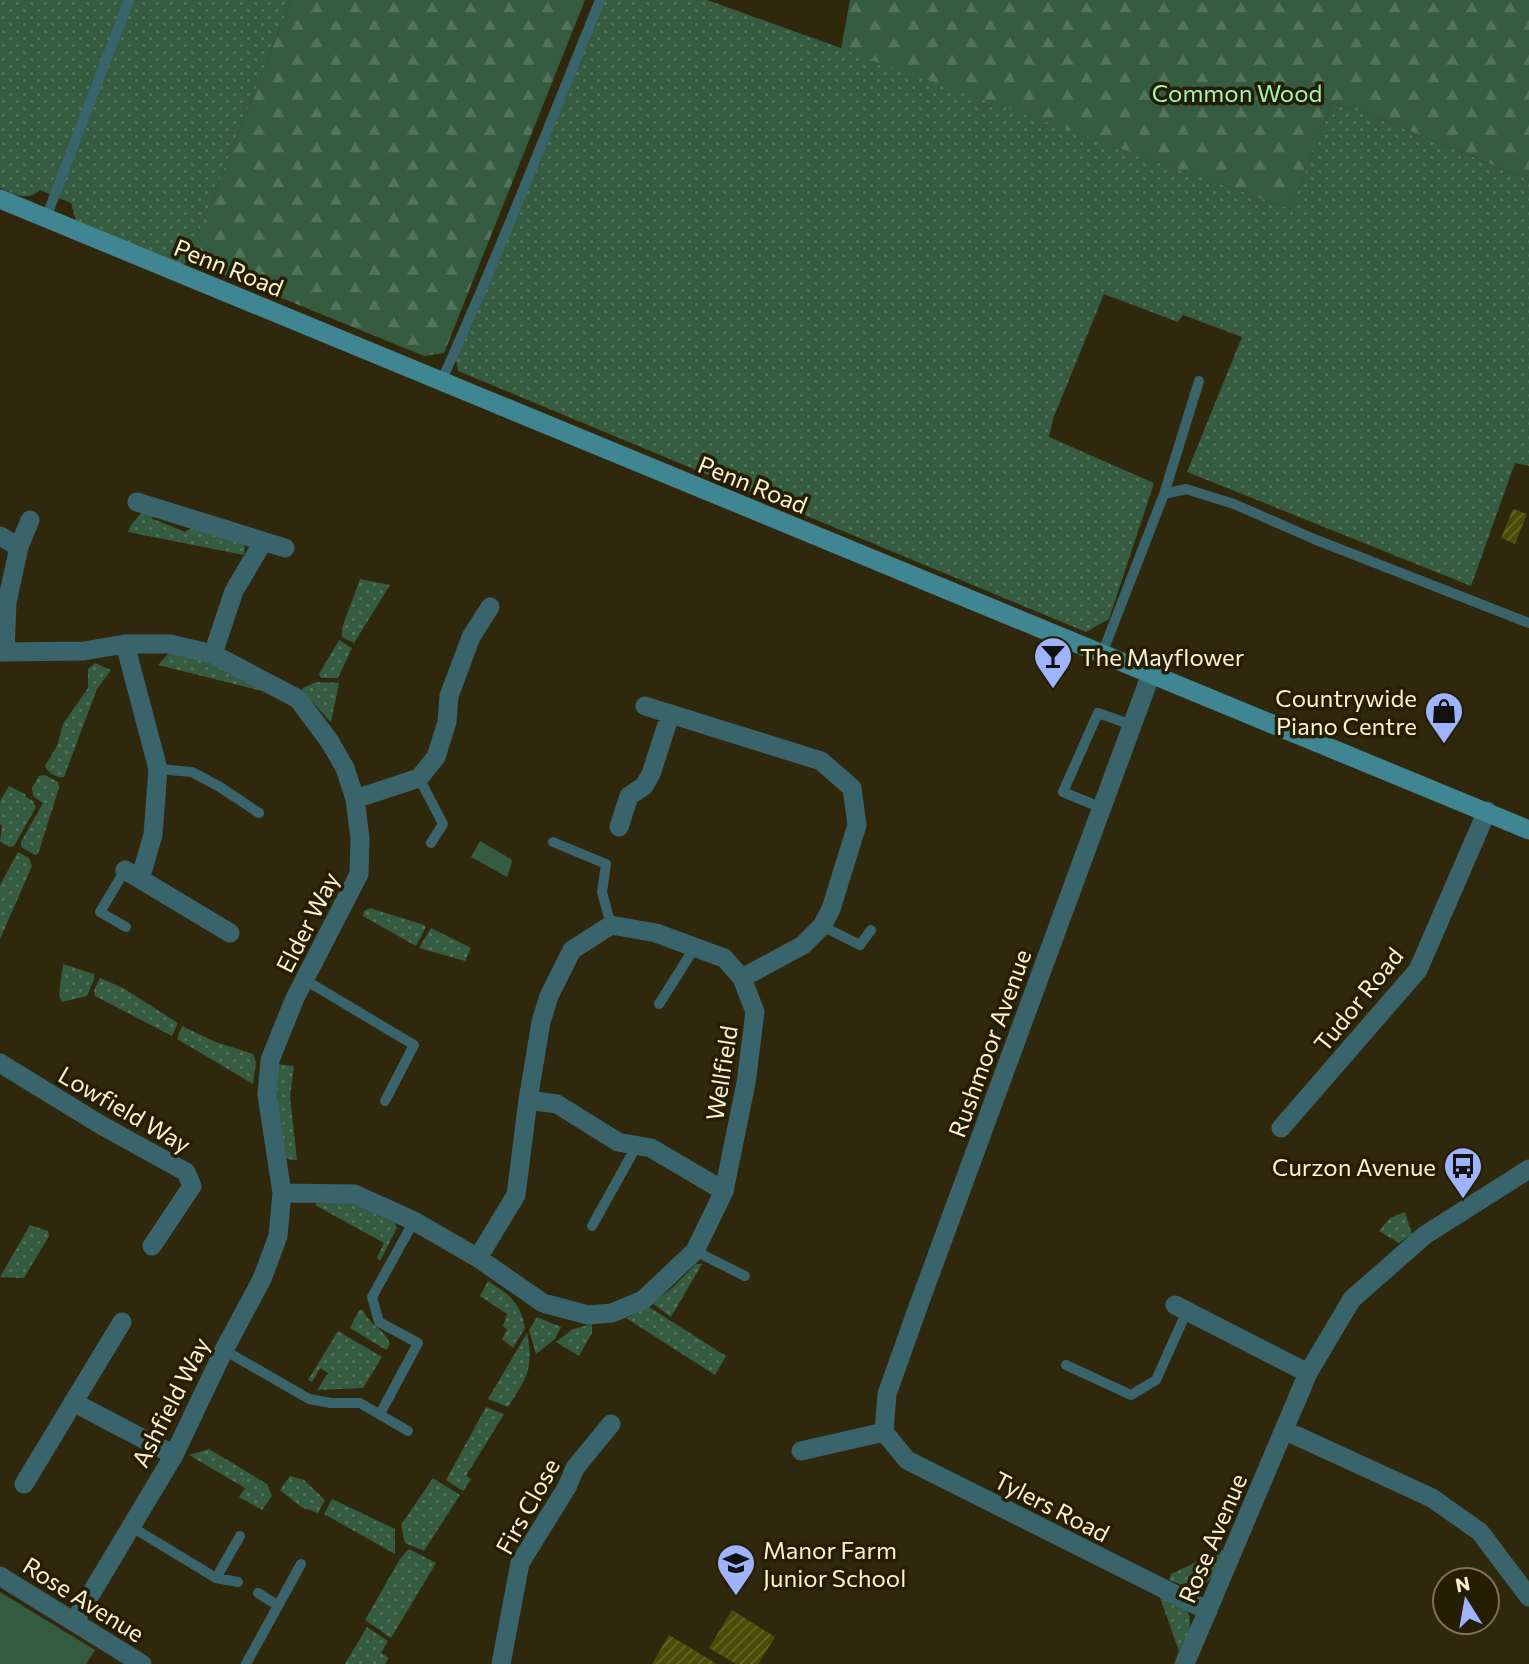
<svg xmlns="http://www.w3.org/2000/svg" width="1529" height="1664" viewBox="0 0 1529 1664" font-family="Commissioner,sans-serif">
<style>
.grass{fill:url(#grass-dots)}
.forest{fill:url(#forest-firs)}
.park{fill:#355c40}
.building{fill:url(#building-hatch)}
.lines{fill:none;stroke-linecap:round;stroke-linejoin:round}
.service{stroke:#3a646c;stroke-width:10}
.minor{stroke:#3a646c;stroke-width:19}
.secondary{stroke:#3f8592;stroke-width:19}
.labels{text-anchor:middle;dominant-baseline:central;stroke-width:7;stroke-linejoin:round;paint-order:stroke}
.park-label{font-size:24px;fill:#a2f5b8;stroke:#261e04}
.street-label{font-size:24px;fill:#fdf2d2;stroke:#261e04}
.poi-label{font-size:24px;fill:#fdf2d2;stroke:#261e04;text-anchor:start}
</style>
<defs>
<pattern id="grass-dots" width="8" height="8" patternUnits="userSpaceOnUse" patternTransform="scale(1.75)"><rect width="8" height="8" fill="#355c40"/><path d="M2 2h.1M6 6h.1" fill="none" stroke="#53745b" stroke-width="1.8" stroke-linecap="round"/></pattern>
<pattern id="forest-firs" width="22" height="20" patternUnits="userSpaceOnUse" patternTransform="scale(1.75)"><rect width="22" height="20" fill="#355c40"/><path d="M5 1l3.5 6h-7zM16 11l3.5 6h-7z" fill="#53745b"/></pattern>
<pattern id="building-hatch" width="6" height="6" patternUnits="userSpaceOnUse" patternTransform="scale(1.75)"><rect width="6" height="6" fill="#4a4c05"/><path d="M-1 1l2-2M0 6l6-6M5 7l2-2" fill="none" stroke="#656629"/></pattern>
</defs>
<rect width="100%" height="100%" fill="#30280d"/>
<path class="grass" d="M0,0H291L188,260L183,265L76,221L71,203L40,190C26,202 15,194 0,188Z
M597,0H707L1291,209L1332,103L1369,114L1529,180V466L1515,463L1471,586L1187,472L1242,337L1183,315L1178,322L1104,294L1053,419L1049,437L1154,483L1109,619L1086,632L458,371L455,354Z
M148,511L153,519L185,532L191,528L239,540L245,547L244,555L128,532L131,525L142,512Z
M360,579L390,585L354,643L342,637V628Z
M339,640L352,648L338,678H321L319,674Z
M171,651L214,661L266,692L158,665Z
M95,663L111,670L97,689L64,777C56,778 48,773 45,766L57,746L63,724L88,688V669Z
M316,682L339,683L331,722L302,691L303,688Z
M45,775L58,782L59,788L38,854L35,855L21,847V842L43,803L33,796L32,788L39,776Z
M9,786L25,794L26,797L33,801L36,807L14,846L9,847L0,841L2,826L0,824V801Z
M18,852L29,858L32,866L0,939V885Z
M370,908L424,925L426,927L416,946L363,916L364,911Z
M431,928L471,948L465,961L419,948Z
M63,964L94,974V979L87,996L62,1002L59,994Z
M100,978L123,988L178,1023L172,1036L95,996L94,990Z
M182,1026L213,1041L253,1054L256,1062L253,1084L177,1039Z
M277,1064L294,1066L290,1097L297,1160L286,1159L274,1103Z
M338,1197L395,1223L397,1228L380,1261L377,1258L384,1243L315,1205L322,1198Z
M1405,1212L1412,1234L1399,1243L1379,1231L1390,1218Z
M30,1225L48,1231L49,1236L24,1278L0,1277Z
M696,1264H702L671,1317L652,1303L672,1288Z
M488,1281C509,1295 520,1301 525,1328L513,1348L502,1339L507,1330L503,1326L507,1314L480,1296Z
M649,1307L726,1356L715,1375L626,1318Z
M359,1310H363C369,1325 385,1329 390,1344L386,1350L350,1328Z
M537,1317L561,1327L555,1339L536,1354L529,1330Z
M592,1324V1333L579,1356L556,1342L573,1329Z
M338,1331L382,1357L363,1388L317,1390L328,1373L320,1368L312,1382L308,1380Z
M527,1333C534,1369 527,1377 508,1407L488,1399Z
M486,1407L504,1414L466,1476L471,1479L463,1491L446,1480Z
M209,1449L267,1484L272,1496L262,1510L239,1497L245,1488L189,1455Z
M290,1476L304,1480L325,1500L318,1513L301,1507L280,1490Z
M433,1478L460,1495L424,1551L405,1543L401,1525Z
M332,1499L395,1529V1554L324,1514Z
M409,1549L436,1563L391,1638L365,1620L400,1559Z
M1222,1550L1224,1551C1209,1584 1207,1596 1169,1580L1171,1574Z
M1159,1595C1166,1598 1176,1600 1181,1604C1201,1619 1183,1647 1176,1664H1174L1179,1651Z
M367,1627L388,1641L381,1653L389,1658L385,1664H345Z"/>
<path class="forest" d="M291,0H585L444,353L424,356L188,260Z
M850,0H1529V180L1369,114L1332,103L1291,209L841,49Z"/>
<path class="park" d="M480,841L511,859L512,862L507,877L471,857Z
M0,1592L95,1650L86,1664H0Z"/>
<path class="building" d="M1513,509L1527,514L1515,544L1501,538Z
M732,1610L775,1637L758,1664H736L709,1648Z
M669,1635L717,1664H652Z"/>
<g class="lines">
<path class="service" d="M46,218L129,0
M441,382C498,256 548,128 600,0
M1164,494L1199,381
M1102,654L1164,494L1186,489L1234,504L1314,539L1529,623
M158,769L192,772L220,787L259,813
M419,778L443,824L431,843
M1102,808L1063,792L1098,713L1132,725
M553,842L606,864L602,892L611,925
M125,870L100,912L126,927
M822,926L860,945L871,930
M305,980L414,1045L385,1101
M659,1004L695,947
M592,1226L636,1147
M695,1251L745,1276
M224,1350L309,1399L331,1403H360L408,1431
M1066,1365L1131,1395L1156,1380L1187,1311
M380,1414L418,1343L379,1322L372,1297L414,1221
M130,1526L216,1578L238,1582
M216,1578L240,1536
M258,1593L277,1605
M246,1664L301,1564"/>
<path class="minor" d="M137,502L285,548
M0,536L19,547L7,602L5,652
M19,547L30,520
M125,644L158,769L153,835L140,879
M0,652L84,651L125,644H170L213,654L298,699L330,742L345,768L355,799L360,838L359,874L295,998L270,1060L267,1095L282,1193L278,1236L262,1279L224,1350L174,1455L74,1622
M213,654L234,591L263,542
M645,706L821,761L852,788L857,825L831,909L822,926L803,945L742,978
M355,799L419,778L436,757L447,722L449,696L471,637L490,607
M619,827L629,796L644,786L651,774L670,715
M125,870L230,933
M0,1063L101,1125L186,1172L192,1186L152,1246
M1281,1128L1418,970L1487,811
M282,1193L354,1194L414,1221L478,1258L543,1303L588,1315L612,1313L643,1300L695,1251L724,1191L746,1083L755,1012L742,978L724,958L656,933L611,925L572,950L549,996L541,1022L528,1100L557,1104L618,1142L651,1148L724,1191
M478,1258L516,1195L528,1100
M1175,1305L1308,1373
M73,1402L174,1455
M1284,1430L1432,1498L1480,1532L1529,1597
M884,1432L887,1394L918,1307L1151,674
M884,1432L907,1460L1208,1611
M801,1451L884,1432
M24,1484L122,1322
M0,1576L142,1664
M501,1664L520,1563L567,1487L575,1468L611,1424
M1185,1664L1308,1373L1352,1299L1425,1235L1529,1169"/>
<path class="secondary" d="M0,199L1529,830"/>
</g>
<defs>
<symbol id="bar-pin" viewBox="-11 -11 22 30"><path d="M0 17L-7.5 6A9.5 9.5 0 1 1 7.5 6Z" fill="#9fb3fd" stroke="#261e04"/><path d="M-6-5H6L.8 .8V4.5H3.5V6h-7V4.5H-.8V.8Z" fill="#111"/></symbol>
<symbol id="shop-pin" viewBox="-11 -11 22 30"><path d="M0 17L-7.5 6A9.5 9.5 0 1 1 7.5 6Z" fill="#9fb3fd" stroke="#261e04"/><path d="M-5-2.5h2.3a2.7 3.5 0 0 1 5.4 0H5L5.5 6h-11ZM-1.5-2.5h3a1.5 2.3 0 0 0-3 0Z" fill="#111"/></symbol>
<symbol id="bus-pin" viewBox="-11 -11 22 30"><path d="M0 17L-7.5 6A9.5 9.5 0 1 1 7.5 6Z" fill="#9fb3fd" stroke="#261e04"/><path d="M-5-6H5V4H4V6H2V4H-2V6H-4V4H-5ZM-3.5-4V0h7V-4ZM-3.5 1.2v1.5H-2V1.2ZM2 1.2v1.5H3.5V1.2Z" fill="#111"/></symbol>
<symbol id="school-pin" viewBox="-11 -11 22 30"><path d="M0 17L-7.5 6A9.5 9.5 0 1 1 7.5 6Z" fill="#9fb3fd" stroke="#261e04"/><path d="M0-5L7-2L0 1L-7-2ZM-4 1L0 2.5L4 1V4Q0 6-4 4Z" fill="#111"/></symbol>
</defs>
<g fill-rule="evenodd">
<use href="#bar-pin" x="1031" y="634" width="44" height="60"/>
<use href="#shop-pin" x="1422" y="689" width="44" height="60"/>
<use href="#bus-pin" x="1441" y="1144" width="44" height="60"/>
<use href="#school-pin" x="714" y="1541" width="44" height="60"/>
</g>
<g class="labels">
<g class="park-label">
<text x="1237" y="92">Common Wood</text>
</g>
<g class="street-label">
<text transform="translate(229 267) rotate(22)">Penn Road</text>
<text transform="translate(753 484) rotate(22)">Penn Road</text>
<text transform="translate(307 922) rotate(-63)">Elder Way</text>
<text transform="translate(1358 999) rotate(-51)">Tudor Road</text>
<text transform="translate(989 1043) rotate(-70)">Rushmoor Avenue</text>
<text transform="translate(721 1073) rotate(-81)">Wellfield</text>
<text transform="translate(125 1109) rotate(30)">Lowfield Way</text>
<text transform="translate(170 1402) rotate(-63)">Ashfield Way</text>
<text transform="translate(527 1506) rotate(-61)">Firs Close</text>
<text transform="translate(1052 1506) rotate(27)">Tylers Road</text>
<text transform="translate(1212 1538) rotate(-67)">Rose Avenue</text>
<text transform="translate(84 1599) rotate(32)">Rose Avenue</text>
</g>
<g class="poi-label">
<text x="1080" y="656">The Mayflower</text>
<text x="1417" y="697" text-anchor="end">Countrywide<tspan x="1417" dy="28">Piano Centre</tspan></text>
<text x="1436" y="1166" text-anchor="end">Curzon Avenue</text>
<text x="763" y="1549">Manor Farm<tspan x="763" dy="28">Junior School</tspan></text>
</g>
</g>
<g transform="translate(1466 1601) rotate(349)"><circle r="33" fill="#261e04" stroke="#7c7356" stroke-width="2"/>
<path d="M0-5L12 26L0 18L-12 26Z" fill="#9fb3fd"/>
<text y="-10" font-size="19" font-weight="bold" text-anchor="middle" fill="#fdf2d2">N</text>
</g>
</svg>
